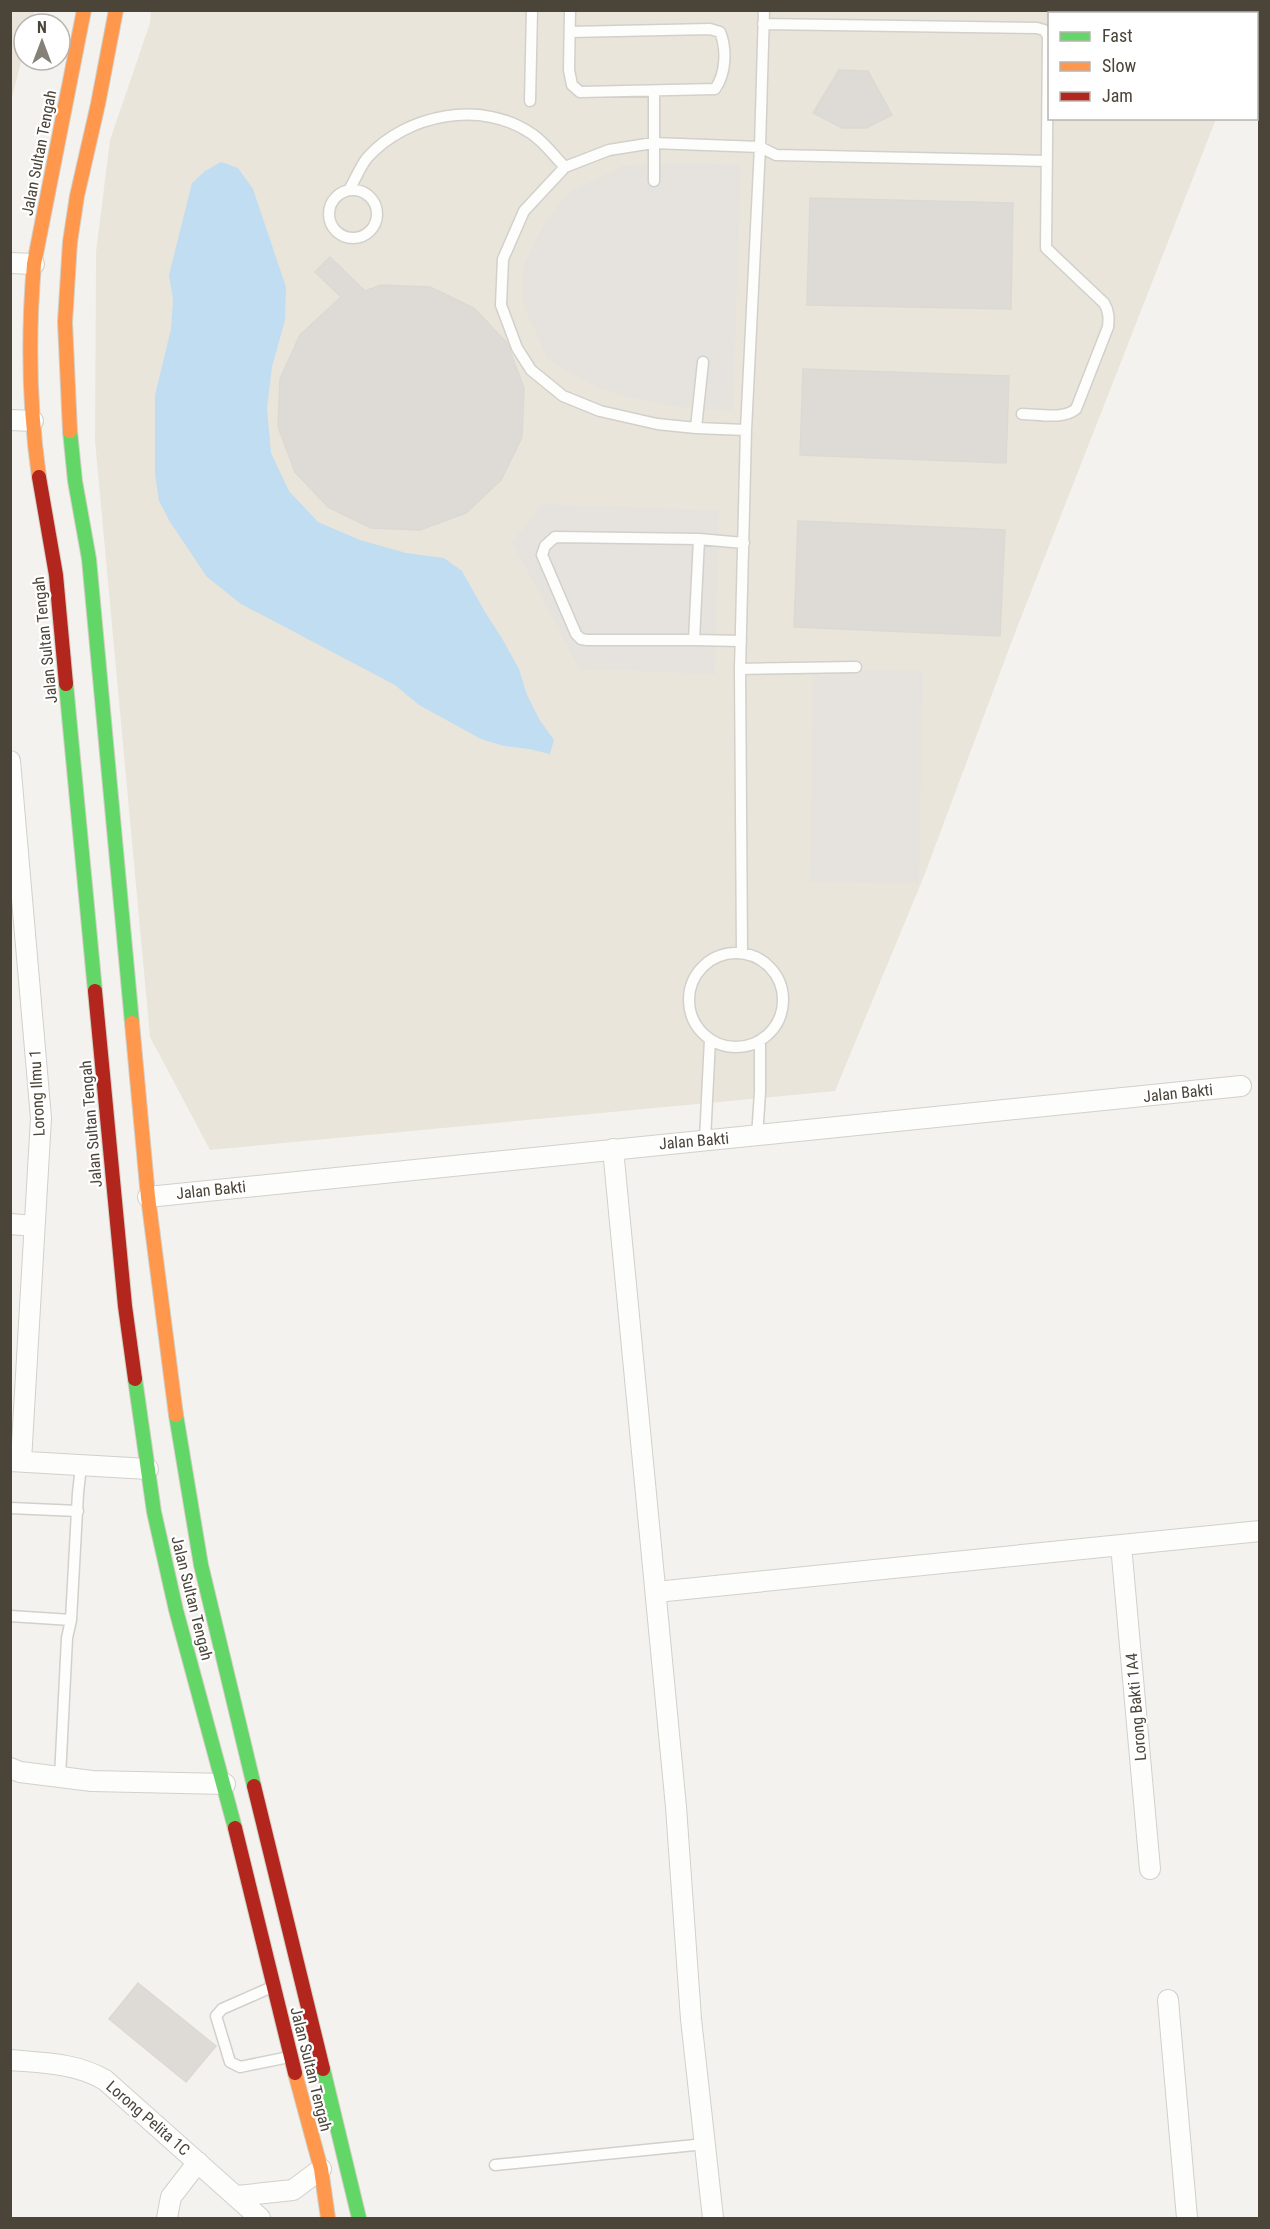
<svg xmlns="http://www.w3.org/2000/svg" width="1270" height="2229" viewBox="0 0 1270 2229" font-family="'Roboto Condensed',sans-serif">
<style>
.education{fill:#eae5da}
.parking{fill:#e6e3df}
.water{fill:#c0ddf1}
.building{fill:#dedbd6;stroke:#dcd9d4;stroke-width:1.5}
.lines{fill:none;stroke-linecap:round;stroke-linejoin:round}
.lane-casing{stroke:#d2d0cb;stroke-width:13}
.street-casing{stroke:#d2d0cb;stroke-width:22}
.fast-casing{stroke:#d3cfc5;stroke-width:16}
.slow-casing{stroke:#d3cfc5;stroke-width:16}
.jam-casing{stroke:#d3cfc5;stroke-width:16}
.lane{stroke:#fdfdfc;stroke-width:10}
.street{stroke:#fdfdfc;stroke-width:20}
.fast{stroke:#63d668;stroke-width:14}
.slow{stroke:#ff974d;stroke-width:14}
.jam{stroke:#b3261e;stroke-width:14}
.labels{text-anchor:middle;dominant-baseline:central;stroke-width:4.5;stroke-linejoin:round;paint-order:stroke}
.street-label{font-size:16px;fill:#4b4439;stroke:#fff}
</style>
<rect width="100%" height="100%" fill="#f4f2ee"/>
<path class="education" d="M11,10L34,11L31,24H24V50L11,101Z
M151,11H1259L1257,16L1256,14H1050V118L1216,119L1013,638L924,876L835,1091L210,1150L150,1037L95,441L96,252L110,140L150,23Z"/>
<path class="parking" d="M689,163L741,165L733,410L681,408L626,397L597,387L548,360L523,304V268L544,224L569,192L625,165Z
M542,504L719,510L715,674L579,669L512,542Z
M813,669L923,671L919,884L810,882Z"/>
<path class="water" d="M221,162L238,168L253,189L286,287L285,320L272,367L267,408L271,453L289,491L318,522L360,540L406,553L444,558L462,571L485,612L503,640L519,669L527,695L539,719L554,740L550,754L529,749L504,746L481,739L419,705L395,685L241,604L207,577L170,522L159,501L155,474V395L171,329L173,300L169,275L192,183L205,171Z"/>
<path class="building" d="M839,70L868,71L892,115L866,128H842L813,113Z
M810,198L1013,203L1011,309L807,305Z
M330,257L365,291L381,285L430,287L474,308L507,343L524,388L522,437L501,480L466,513L420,530L371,528L328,507L295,472L278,427L280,379L300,335L341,297L315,272Z
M803,369L1009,376L1006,463L800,455Z
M798,521L1005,530L1000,636L794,627Z
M138,1983L216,2046L186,2082L109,2019Z"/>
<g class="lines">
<defs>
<path id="lane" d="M763,24L1037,28L1044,30L1048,36L1046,248L1104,303C1109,311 1109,318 1108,327L1076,409C1063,420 1038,414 1022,414
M570,32L710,29L720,32C727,49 726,74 715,89L580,92L572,85L569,70L570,10
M654,91V181
M530,101L532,10
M565,167L524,211L503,259L501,305L517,348L531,370L563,396L600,411L657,424L696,428
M329 214a24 24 0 1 1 48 0a24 24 0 1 1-48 0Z
M349,190C355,180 360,167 367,158C406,114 482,99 532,134C544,142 554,156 565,167L609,150L653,143L760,147L776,155L1047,161
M703,362L696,428L746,430
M699,539L555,537L545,546L542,555L576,634L581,639L587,640H694L699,539L744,543
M694,640L741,641
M740,669L856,667
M742,953L740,669L746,430L760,147L764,10
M689 1000a47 47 0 1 1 94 0a47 47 0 1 1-94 0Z
M757,1137L760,1092V1041
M705,1140L710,1039
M10,1508L78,1511
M10,1616L71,1620
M60,1777L67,1638L71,1620L78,1493L81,1466
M272,1987L222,2009L216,2016L230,2062L240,2067L289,2057
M495,2165L705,2144"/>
<path id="street" d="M10,263L34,264
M10,420L33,421
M10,761L41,1118L21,1461
M613,1149L676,1807L691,2019L713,2218
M148,1197L1241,1086
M10,1224L34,1226
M10,1461L148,1469
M1121,1545L1150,1869
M656,1592L1260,1531
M10,1768L20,1772L92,1781L225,1784
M1168,2000L1187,2218
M10,2060C44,2063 76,2063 105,2080L260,2218
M237,2196L293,2190L321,2169
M167,2218L171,2197L198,2162"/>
<path id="fast" d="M70,431L75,481L89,559L132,1023
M66,684L95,991
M135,1379L154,1512L176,1610L235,1828
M176,1415L201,1565L254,1786
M323,2069L359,2218"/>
<path id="slow" d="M70,431L65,322L70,242L77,196L98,104L116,10
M39,477C29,406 28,335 34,264L84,10
M132,1023L148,1197L176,1415
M295,2073L321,2169L328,2218"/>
<path id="jam" d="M39,477L56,575L66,684
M95,991L125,1306L135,1379
M254,1786L323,2069
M235,1828L295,2073"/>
</defs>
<use href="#lane" class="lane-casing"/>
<use href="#street" class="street-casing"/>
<use href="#fast" class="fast-casing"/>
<use href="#slow" class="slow-casing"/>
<use href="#jam" class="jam-casing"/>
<use href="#lane" class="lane"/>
<use href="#street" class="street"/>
<use href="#fast" class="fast"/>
<use href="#slow" class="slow"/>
<use href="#jam" class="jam"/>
</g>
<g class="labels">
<g class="street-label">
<text transform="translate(39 153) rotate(-79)">Jalan Sultan Tengah</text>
<text transform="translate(45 640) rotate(-96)">Jalan Sultan Tengah</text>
<text transform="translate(37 1093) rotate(-93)">Lorong Ilmu 1</text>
<text transform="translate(1178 1093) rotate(-6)">Jalan Bakti</text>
<text transform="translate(91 1124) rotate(-95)">Jalan Sultan Tengah</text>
<text transform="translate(694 1141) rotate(-5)">Jalan Bakti</text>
<text transform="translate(211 1190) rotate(-6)">Jalan Bakti</text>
<text transform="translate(192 1598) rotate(76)">Jalan Sultan Tengah</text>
<text transform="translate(1136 1707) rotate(-95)">Lorong Bakti 1A4</text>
<text transform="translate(311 2069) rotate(76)">Jalan Sultan Tengah</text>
<text transform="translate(148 2118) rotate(41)">Lorong Pelita 1C</text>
</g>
</g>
<rect width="1270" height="2229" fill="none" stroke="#4b4439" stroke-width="24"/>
<rect x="1048" y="12" width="210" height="108" fill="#ffffff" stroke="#b7b4b0" stroke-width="1.5"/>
<rect x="1060" y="32" width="30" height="9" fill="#63d668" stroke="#b7b4b0" stroke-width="1.5"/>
<text x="1102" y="42" font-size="18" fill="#4b4439">Fast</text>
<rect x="1060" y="62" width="30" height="9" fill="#ff974d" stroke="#b7b4b0" stroke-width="1.5"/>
<text x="1102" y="72" font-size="18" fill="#4b4439">Slow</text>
<rect x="1060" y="92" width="30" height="9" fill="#b3261e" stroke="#b7b4b0" stroke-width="1.5"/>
<text x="1102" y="102" font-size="18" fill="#4b4439">Jam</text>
<g transform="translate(42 42)"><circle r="28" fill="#ffffff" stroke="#b7b4b0" stroke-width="1.5"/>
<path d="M0-4.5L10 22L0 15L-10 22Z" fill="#868178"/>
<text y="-9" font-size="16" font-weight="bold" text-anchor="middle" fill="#4b4439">N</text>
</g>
</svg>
